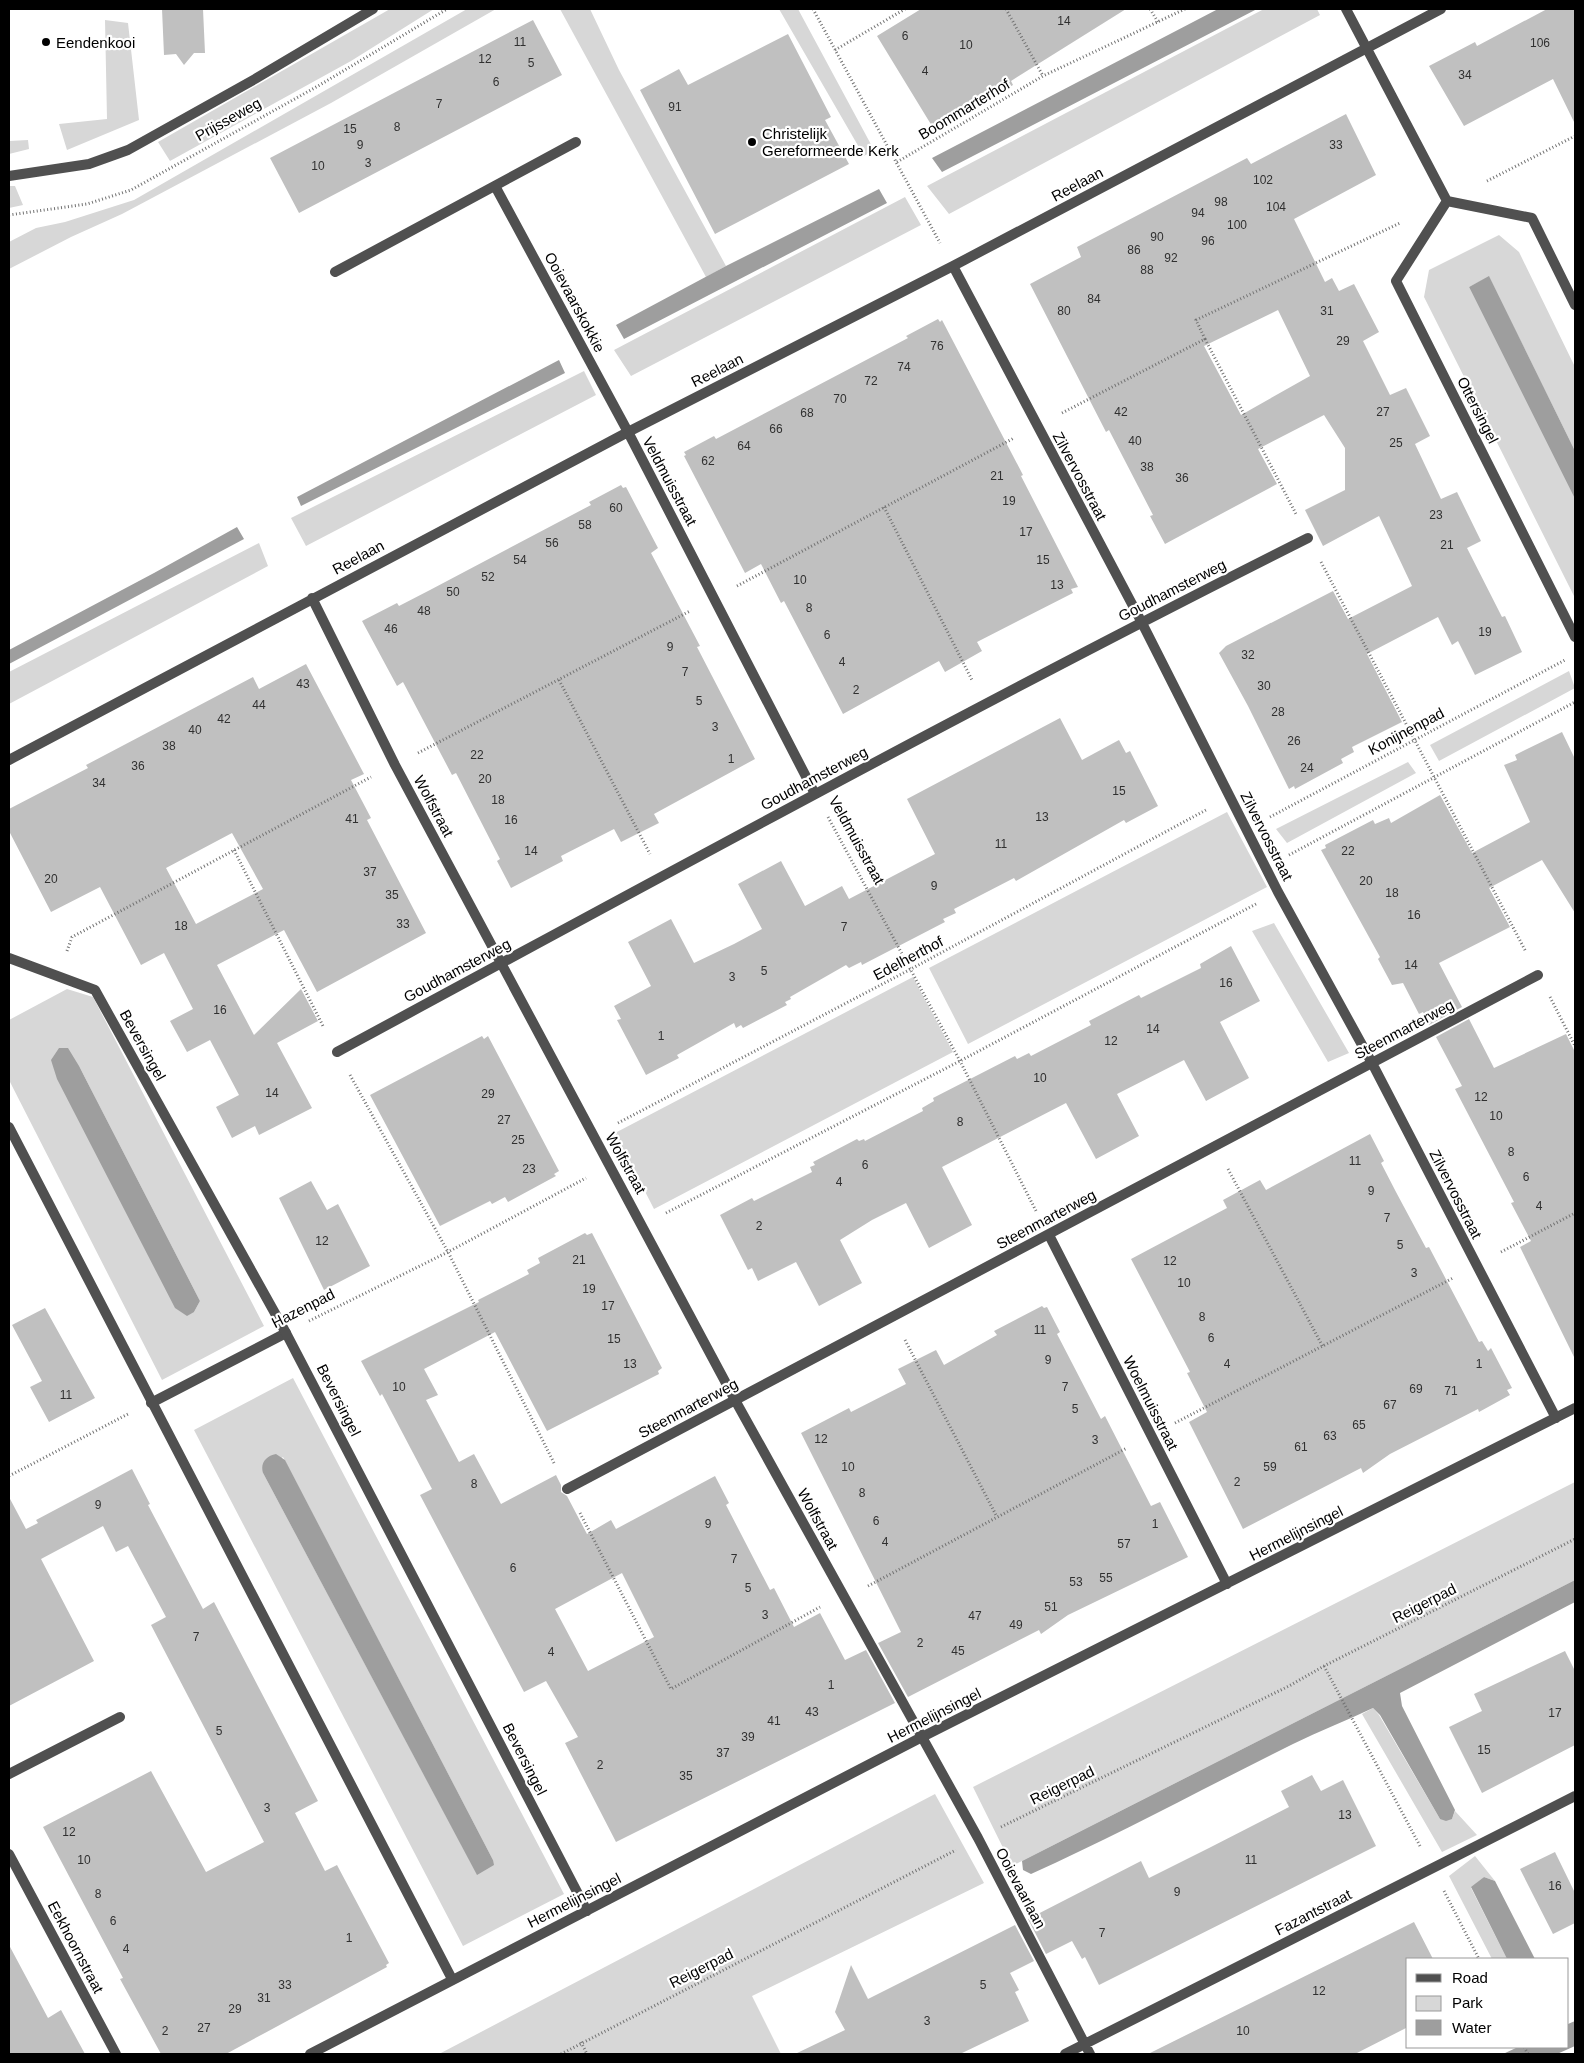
<svg xmlns="http://www.w3.org/2000/svg" width="1584" height="2063" viewBox="0 0 1584 2063" font-family="Helvetica,sans-serif">
<style>
.green{fill:#d7d7d7;fill-rule:evenodd}
.water{fill:#9e9e9e}
.building{fill:#c0c0c0;fill-rule:evenodd}
.lines{fill:none;stroke-linecap:round;stroke-linejoin:round}
.path{stroke:#727272;stroke-width:3;stroke-dasharray:1 2.5;stroke-linecap:butt}
.service{stroke:#505050;stroke-width:10}
.pedestrian{stroke:#505050;stroke-width:10}
.minor{stroke:#505050;stroke-width:10}
.tertiary{stroke:#505050;stroke-width:10}
.poi-dot{fill:#000;stroke:#fff;stroke-width:2}
.labels{text-anchor:middle;dominant-baseline:central;stroke-width:4.5;stroke-linejoin:round;paint-order:stroke}
.number-label{font-size:12px;fill:#303030}
.poi-label{font-size:15px;fill:#000;stroke:#fff;text-anchor:start}
.street-label{font-size:15px;fill:#000;stroke:#fff}
</style>
<rect width="100%" height="100%" fill="#fff"/>
<path class="green" d="M390,9H434L351,61L170,161L158,142Z
M467,9H496L331,103L122,214L71,237L9,269V242L36,228L65,222L134,200Z
M560,9H590L619,70L726,266L706,277Z
M779,9H798L874,150L864,156Z
M1264,9H1317L1320,15L949,214L927,186Z
M105,20L128,23L139,120L67,150L59,124L107,119Z
M28,140L29,149L9,154V141Z
M9,186H15L23,205L9,208Z
M905,197L921,225L631,376L614,350Z
M1499,235L1519,252L1575,367V451L1489,277L1469,287L1575,499V598L1424,297L1429,270Z
M584,371L596,395L306,546L291,518Z
M259,543L268,566L9,704V672Z
M1569,671L1575,688L1439,761L1430,745Z
M1408,762L1416,773L1287,843L1276,829Z
M1227,812L1267,887L968,1044L929,968Z
M1274,923L1349,1053L1328,1062L1252,931Z
M913,977L953,1052L654,1209L615,1133Z
M67,989L93,997L264,1326L162,1380L9,1080V1020ZM79,1066L200,1301L194,1312Z
M293,1378L564,1894L463,1946L194,1430ZM283,1457L493,1860L477,1874L263,1473Z
M1575,1482V1580L1012,1866L973,1787Z
M1373,1708L1379,1715L1440,1819H1452L1455,1811L1477,1835L1442,1852L1362,1714Z
M935,1794L984,1883L752,1996L781,2054H439Z
M1475,1856L1495,1881L1484,1877L1471,1888L1507,1959H1492L1449,1876Z"/>
<path class="water" d="M1218,9H1257L942,172L932,158Z
M879,189L887,203L624,339L616,325L726,266Z
M1489,276L1575,451V499L1469,287Z
M559,360L565,373L301,506L297,497Z
M237,527L244,539L9,664V650L154,573Z
M59,1048H68L79,1066L200,1301L194,1312L187,1316L175,1308L57,1079L51,1060Z
M276,1454L285,1460L493,1860L494,1865L477,1875L263,1473C260,1463 266,1456 276,1454Z
M1575,1580V1602L1400,1693L1402,1706L1455,1810L1452,1819L1446,1821L1440,1819L1380,1715L1373,1708C1346,1721 1319,1731 1293,1744C1206,1787 1120,1834 1031,1874L1023,1870L1022,1861Z
M1484,1877L1495,1881L1535,1959H1507L1471,1887Z
M1575,2021V2046L1557,2054H1503L1518,2047H1568V2024Z"/>
<path class="building" d="M162,9H203L205,53H194L184,65L176,54L164,55Z
M921,9H1126L1011,81L1013,85L935,131L877,36Z
M1547,9H1575V124L1553,79L1464,126L1429,66L1475,42L1477,46Z
M533,20L562,75L299,213L270,158Z
M788,34L831,117L825,120L849,164L715,234L640,90L679,69L688,85Z
M1346,114L1376,175L1294,219L1325,282L1332,278L1339,291L1354,284L1379,332L1363,341L1390,395L1406,388L1430,436L1415,444L1441,499L1457,492L1481,541L1467,548L1502,617L1505,616L1522,652L1475,675L1458,641L1452,645L1438,617L1367,654L1402,722L1352,747L1354,752L1341,759L1343,763L1295,789L1294,786L1289,789L1248,706L1219,653L1226,646L1333,591L1348,619L1412,586L1379,516L1323,546L1305,510L1345,490V448L1324,415L1258,449L1277,484L1165,544L1150,516L1153,515L1109,430L1106,432L1030,284L1081,257L1077,247L1247,158L1251,164ZM1278,310L1310,376L1241,415L1204,346Z
M938,319L940,322L942,320L1023,475L1021,476L1078,587L1071,589L1073,593L977,642L982,651L945,672L939,661L843,714L784,601L781,603L761,564L745,573L684,456L686,455L684,452L714,436L716,439L908,338L906,336Z
M621,485L623,488L626,487L658,548L651,553L700,646L697,647L755,759L654,814L659,823L621,842L614,829L561,856L563,861L511,888L497,861L500,859L456,773L452,775L403,682L397,686L362,621L397,603L399,606L430,590L591,505L589,502Z
M306,664L364,774L351,780L371,818L367,820L426,933L317,992L284,930L217,965L254,1035L301,989L318,1021L277,1043L312,1108L259,1135L255,1126L232,1138L216,1107L239,1095L210,1040L187,1052L170,1021L193,1009L164,953L141,965L100,887L51,912L9,831V809L88,768L86,765L253,677L259,689ZM232,833L263,889L196,924L166,868Z
M1060,718L1082,760L1119,740L1126,753L1130,751L1158,806L1126,823L1124,820L1016,881L1014,878L954,909L956,913L943,919L945,922L862,965L861,962L849,968L846,965L790,997L791,999L785,1002L787,1005L743,1028L741,1025L736,1028L734,1023L677,1055L679,1058L646,1075L617,1020L621,1019L614,1006L651,986L628,942L671,919L694,963L734,944L762,929L738,884L781,861L805,906L842,886L849,899L935,854L907,799Z
M1562,732L1575,759V913L1542,860L1489,888L1510,927L1439,963L1462,1007L1429,1025L1423,1012L1419,1014L1403,983L1392,985L1378,959L1380,957L1321,850L1326,848L1325,845L1373,820L1375,824L1389,818L1391,823L1440,795L1472,853L1530,822L1504,765L1517,760L1515,755Z
M1231,946L1260,1001L1220,1022L1249,1078L1206,1101L1184,1060L1117,1094L1139,1136L1096,1159L1066,1103L942,1167L972,1225L929,1248L906,1203L872,1220L840,1240L862,1283L819,1306L796,1262L758,1281L752,1268L748,1270L720,1215L752,1198L754,1201L812,1172L810,1167L815,1165L813,1162L857,1139L859,1141L864,1139L865,1141L923,1111L922,1108L934,1101L933,1098L1015,1056L1017,1059L1029,1053L1031,1056L1091,1025L1089,1021L1139,995L1141,998L1201,968L1200,964Z
M1469,1019L1494,1068L1566,1034L1575,1052V1359L1520,1247L1531,1241L1511,1203L1514,1202L1455,1089L1462,1086L1436,1037Z
M482,1036L484,1039L488,1036L559,1171L554,1174L556,1176L508,1202L505,1197L492,1204L490,1201L440,1226L370,1095Z
M1370,1134L1384,1161L1381,1163L1396,1192L1426,1248L1429,1247L1479,1342L1482,1341L1488,1351L1491,1348L1512,1388L1507,1390L1510,1395L1479,1412L1478,1409L1390,1454L1363,1473L1361,1468L1243,1529L1189,1422L1207,1412L1187,1373L1190,1372L1131,1259L1227,1208L1223,1200L1260,1180L1266,1190Z
M311,1181L327,1210L338,1204L370,1266L324,1290L279,1198Z
M585,1233L587,1235L592,1233L662,1368L658,1371L659,1374L547,1431L495,1332L424,1369L438,1395L426,1400L459,1462L474,1454L501,1504L556,1475L561,1485V1492L567,1496L587,1534L611,1520L616,1529L715,1476L729,1503L726,1505L770,1590L774,1588L794,1627L820,1613L845,1660L866,1650L895,1703L616,1842L565,1743L578,1737L546,1681L524,1692L420,1495L432,1489L382,1394L380,1396L361,1361L479,1302L478,1300L529,1274L527,1270L540,1263L538,1258ZM622,1573L654,1637L588,1671L555,1609Z
M1042,1306L1044,1308L1047,1307L1060,1332L1057,1334L1101,1419L1105,1416L1151,1506L1160,1502L1188,1557L1068,1615L1041,1634L1039,1630L908,1697L878,1643L901,1632L801,1433L849,1408L851,1412L906,1384L898,1369L936,1350L944,1365L997,1335L994,1331Z
M45,1308L95,1398L49,1422L30,1387L42,1381L12,1325Z
M132,1469L150,1504L148,1505L203,1609L214,1602L318,1801L295,1813L325,1871L337,1865L389,1963L386,1965L387,1967L226,2054H161L120,1979L123,1978L43,1827L151,1771L206,1872L264,1842L151,1625L166,1617L128,1546L116,1552L103,1526L41,1559L94,1661L9,1706V1497L26,1529L38,1523L36,1520Z
M1565,1651L1575,1671V1745L1482,1793L1449,1727L1482,1711L1474,1694Z
M1312,1775L1321,1791L1343,1780L1376,1846L1099,1985L1085,1957L1082,1959L1072,1941L1046,1954L1028,1919L1141,1861L1149,1878L1209,1848L1289,1807L1281,1791Z
M1555,1852L1575,1893V1923L1553,1934L1520,1869Z
M1414,1922L1433,1959H1408V2027L1355,2054H1148Z
M1015,1925L1034,1961L1010,1973L1019,1990L1015,1992L1029,2021L960,2054H795L845,2030L835,2012L851,1965L868,1999Z
M9,1945L48,2018L61,2010L85,2054H9Z"/>
<g class="lines">
<path class="path" d="M813,9L940,243
M1006,9L1043,76
M1150,9L1158,22
M835,50L905,9
M897,162L1043,76L1185,9
M1487,181L1575,136
M9,215L87,204L131,190L318,86L447,9
M1205,339L1296,514
M1062,413L1205,339L1196,320L1400,223
M884,507L972,680
M1321,562L1526,952
M737,586L1014,438
M559,680L650,854
M418,753L690,611
M828,817L960,1061L1036,1211
M1270,817L1565,660
M234,850L324,1028
M1289,855L1575,702
M67,951L72,937L371,777
M1550,997L1575,1046
M350,1075L448,1252L555,1465
M618,1123L911,969L1206,810
M1228,1169L1323,1347
M666,1213L960,1061L1256,904
M1501,1252L1575,1213
M309,1321L448,1252L586,1178
M905,1340L997,1517
M1175,1423L1453,1278
M9,1476L128,1414
M580,1513L671,1689L820,1607
M868,1586L1127,1448
M1324,1666L1420,1846
M1001,1827L1289,1686L1324,1666L1575,1539
M1444,1891L1479,1959
M581,2042L587,2054
M1524,2047L1528,2054
M561,2054L956,1850"/>
<path class="service" d="M9,1774L120,1717"/>
<path class="pedestrian" d="M151,1403L286,1333"/>
<path class="minor" d="M1346,9L1447,201
M495,186L628,432L815,794
M953,266L1141,621L1278,892L1372,1063L1556,1418
M335,272L576,142
M1575,305L1532,218L1447,201L1396,281L1575,637
M312,598L395,765L735,1400L978,1838L1090,2054
M9,760L628,432L953,266L1441,9
M9,958L95,990L286,1333L587,1911
M337,1052C659,878 981,702 1308,538
M9,1127L452,1979
M1049,1235L1227,1584
M567,1489L1538,975
M9,1854L116,2054
M310,2054L922,1737L1575,1408
M1065,2054L1575,1796"/>
<path class="tertiary" d="M9,176L89,164L128,150L255,79L373,9"/>
</g>
<g class="poi-dot">
<circle cx="46" cy="42" r="5"/>
<circle cx="752" cy="142" r="5"/>
</g>
<g class="labels">
<g class="number-label">
<text x="1064" y="21">14</text>
<text x="905" y="36">6</text>
<text x="520" y="42">11</text>
<text x="1540" y="43">106</text>
<text x="966" y="45">10</text>
<text x="485" y="59">12</text>
<text x="531" y="63">5</text>
<text x="925" y="71">4</text>
<text x="1465" y="75">34</text>
<text x="496" y="82">6</text>
<text x="439" y="104">7</text>
<text x="675" y="107">91</text>
<text x="397" y="127">8</text>
<text x="350" y="129">15</text>
<text x="360" y="145">9</text>
<text x="1336" y="145">33</text>
<text x="368" y="163">3</text>
<text x="318" y="166">10</text>
<text x="1263" y="180">102</text>
<text x="1221" y="202">98</text>
<text x="1276" y="207">104</text>
<text x="1198" y="213">94</text>
<text x="1237" y="225">100</text>
<text x="1157" y="237">90</text>
<text x="1208" y="241">96</text>
<text x="1134" y="250">86</text>
<text x="1171" y="258">92</text>
<text x="1147" y="270">88</text>
<text x="1094" y="299">84</text>
<text x="1064" y="311">80</text>
<text x="1327" y="311">31</text>
<text x="1343" y="341">29</text>
<text x="937" y="346">76</text>
<text x="904" y="367">74</text>
<text x="871" y="381">72</text>
<text x="840" y="399">70</text>
<text x="1121" y="412">42</text>
<text x="1383" y="412">27</text>
<text x="807" y="413">68</text>
<text x="776" y="429">66</text>
<text x="1135" y="441">40</text>
<text x="1396" y="443">25</text>
<text x="744" y="446">64</text>
<text x="708" y="461">62</text>
<text x="1147" y="467">38</text>
<text x="997" y="476">21</text>
<text x="1182" y="478">36</text>
<text x="1009" y="501">19</text>
<text x="616" y="508">60</text>
<text x="1436" y="515">23</text>
<text x="585" y="525">58</text>
<text x="1026" y="532">17</text>
<text x="552" y="543">56</text>
<text x="1447" y="545">21</text>
<text x="520" y="560">54</text>
<text x="1043" y="560">15</text>
<text x="488" y="577">52</text>
<text x="800" y="580">10</text>
<text x="1057" y="585">13</text>
<text x="453" y="592">50</text>
<text x="809" y="608">8</text>
<text x="424" y="611">48</text>
<text x="391" y="629">46</text>
<text x="1485" y="632">19</text>
<text x="827" y="635">6</text>
<text x="670" y="647">9</text>
<text x="1248" y="655">32</text>
<text x="842" y="662">4</text>
<text x="685" y="672">7</text>
<text x="303" y="684">43</text>
<text x="1264" y="686">30</text>
<text x="856" y="690">2</text>
<text x="699" y="701">5</text>
<text x="259" y="705">44</text>
<text x="1278" y="712">28</text>
<text x="224" y="719">42</text>
<text x="715" y="727">3</text>
<text x="195" y="730">40</text>
<text x="1294" y="741">26</text>
<text x="169" y="746">38</text>
<text x="477" y="755">22</text>
<text x="731" y="759">1</text>
<text x="138" y="766">36</text>
<text x="1307" y="768">24</text>
<text x="485" y="779">20</text>
<text x="99" y="783">34</text>
<text x="1119" y="791">15</text>
<text x="498" y="800">18</text>
<text x="1042" y="817">13</text>
<text x="352" y="819">41</text>
<text x="511" y="820">16</text>
<text x="1001" y="844">11</text>
<text x="531" y="851">14</text>
<text x="1348" y="851">22</text>
<text x="370" y="872">37</text>
<text x="51" y="879">20</text>
<text x="1366" y="881">20</text>
<text x="934" y="886">9</text>
<text x="1392" y="893">18</text>
<text x="392" y="895">35</text>
<text x="1414" y="915">16</text>
<text x="403" y="924">33</text>
<text x="181" y="926">18</text>
<text x="844" y="927">7</text>
<text x="1411" y="965">14</text>
<text x="764" y="971">5</text>
<text x="732" y="977">3</text>
<text x="1226" y="983">16</text>
<text x="220" y="1010">16</text>
<text x="1153" y="1029">14</text>
<text x="661" y="1036">1</text>
<text x="1111" y="1041">12</text>
<text x="1040" y="1078">10</text>
<text x="272" y="1093">14</text>
<text x="488" y="1094">29</text>
<text x="1481" y="1097">12</text>
<text x="1496" y="1116">10</text>
<text x="504" y="1120">27</text>
<text x="960" y="1122">8</text>
<text x="518" y="1140">25</text>
<text x="1511" y="1152">8</text>
<text x="1355" y="1161">11</text>
<text x="865" y="1165">6</text>
<text x="529" y="1169">23</text>
<text x="1526" y="1177">6</text>
<text x="839" y="1182">4</text>
<text x="1371" y="1191">9</text>
<text x="1539" y="1206">4</text>
<text x="1387" y="1218">7</text>
<text x="759" y="1226">2</text>
<text x="322" y="1241">12</text>
<text x="1400" y="1245">5</text>
<text x="579" y="1260">21</text>
<text x="1170" y="1261">12</text>
<text x="1414" y="1273">3</text>
<text x="1184" y="1283">10</text>
<text x="589" y="1289">19</text>
<text x="608" y="1306">17</text>
<text x="1202" y="1317">8</text>
<text x="1040" y="1330">11</text>
<text x="1211" y="1338">6</text>
<text x="614" y="1339">15</text>
<text x="1048" y="1360">9</text>
<text x="630" y="1364">13</text>
<text x="1227" y="1364">4</text>
<text x="1479" y="1364">1</text>
<text x="399" y="1387">10</text>
<text x="1065" y="1387">7</text>
<text x="1416" y="1389">69</text>
<text x="1451" y="1391">71</text>
<text x="66" y="1395">11</text>
<text x="1390" y="1405">67</text>
<text x="1075" y="1409">5</text>
<text x="1359" y="1425">65</text>
<text x="1330" y="1436">63</text>
<text x="821" y="1439">12</text>
<text x="1095" y="1440">3</text>
<text x="1301" y="1447">61</text>
<text x="848" y="1467">10</text>
<text x="1270" y="1467">59</text>
<text x="1237" y="1482">2</text>
<text x="474" y="1484">8</text>
<text x="862" y="1493">8</text>
<text x="98" y="1505">9</text>
<text x="876" y="1521">6</text>
<text x="708" y="1524">9</text>
<text x="1155" y="1524">1</text>
<text x="885" y="1542">4</text>
<text x="1124" y="1544">57</text>
<text x="734" y="1559">7</text>
<text x="513" y="1568">6</text>
<text x="1106" y="1578">55</text>
<text x="1076" y="1582">53</text>
<text x="748" y="1588">5</text>
<text x="1051" y="1607">51</text>
<text x="765" y="1615">3</text>
<text x="975" y="1616">47</text>
<text x="1016" y="1625">49</text>
<text x="196" y="1637">7</text>
<text x="920" y="1643">2</text>
<text x="958" y="1651">45</text>
<text x="551" y="1652">4</text>
<text x="831" y="1685">1</text>
<text x="812" y="1712">43</text>
<text x="1555" y="1713">17</text>
<text x="774" y="1721">41</text>
<text x="219" y="1731">5</text>
<text x="748" y="1737">39</text>
<text x="1484" y="1750">15</text>
<text x="723" y="1753">37</text>
<text x="600" y="1765">2</text>
<text x="686" y="1776">35</text>
<text x="267" y="1808">3</text>
<text x="1345" y="1815">13</text>
<text x="69" y="1832">12</text>
<text x="84" y="1860">10</text>
<text x="1251" y="1860">11</text>
<text x="1555" y="1886">16</text>
<text x="1177" y="1892">9</text>
<text x="98" y="1894">8</text>
<text x="113" y="1921">6</text>
<text x="1102" y="1933">7</text>
<text x="349" y="1938">1</text>
<text x="126" y="1949">4</text>
<text x="285" y="1985">33</text>
<text x="983" y="1985">5</text>
<text x="1319" y="1991">12</text>
<text x="264" y="1998">31</text>
<text x="235" y="2009">29</text>
<text x="927" y="2021">3</text>
<text x="204" y="2028">27</text>
<text x="165" y="2031">2</text>
<text x="1243" y="2031">10</text>
</g>
<g class="poi-label">
<text x="56" y="42">Eendenkooi</text>
<text x="762" y="133">Christelijk<tspan x="762" dy="17">Gereformeerde Kerk</tspan></text>
</g>
<g class="street-label">
<text transform="translate(964 109) rotate(-31)">Boommarterhof</text>
<text transform="translate(228 119) rotate(-29)">Prijsseweg</text>
<text transform="translate(1077 184) rotate(-28)">Reelaan</text>
<text transform="translate(575 302) rotate(62)">Ooievaarskokkie</text>
<text transform="translate(717 370) rotate(-27)">Reelaan</text>
<text transform="translate(1478 410) rotate(63)">Ottersingel</text>
<text transform="translate(1080 476) rotate(62)">Zilvervosstraat</text>
<text transform="translate(670 481) rotate(62)">Veldmuisstraat</text>
<text transform="translate(358 557) rotate(-28)">Reelaan</text>
<text transform="translate(1172 590) rotate(-27)">Goudhamsterweg</text>
<text transform="translate(1406 731) rotate(-28)">Konijnenpad</text>
<text transform="translate(814 778) rotate(-28)">Goudhamsterweg</text>
<text transform="translate(434 806) rotate(62)">Wolfstraat</text>
<text transform="translate(1267 836) rotate(63)">Zilvervosstraat</text>
<text transform="translate(857 840) rotate(61)">Veldmuisstraat</text>
<text transform="translate(908 958) rotate(-28)">Edelherthof</text>
<text transform="translate(457 970) rotate(-28)">Goudhamsterweg</text>
<text transform="translate(1404 1029) rotate(-28)">Steenmarterweg</text>
<text transform="translate(143 1045) rotate(61)">Beversingel</text>
<text transform="translate(626 1163) rotate(61)">Wolfstraat</text>
<text transform="translate(1456 1194) rotate(63)">Zilvervosstraat</text>
<text transform="translate(1046 1219) rotate(-28)">Steenmarterweg</text>
<text transform="translate(303 1308) rotate(-27)">Hazenpad</text>
<text transform="translate(339 1400) rotate(63)">Beversingel</text>
<text transform="translate(1151 1403) rotate(63)">Woelmuisstraat</text>
<text transform="translate(688 1408) rotate(-28)">Steenmarterweg</text>
<text transform="translate(818 1519) rotate(61)">Wolfstraat</text>
<text transform="translate(1296 1533) rotate(-27)">Hermelijnsingel</text>
<text transform="translate(1424 1603) rotate(-27)">Reigerpad</text>
<text transform="translate(934 1715) rotate(-27)">Hermelijnsingel</text>
<text transform="translate(525 1759) rotate(63)">Beversingel</text>
<text transform="translate(1062 1785) rotate(-26)">Reigerpad</text>
<text transform="translate(1021 1888) rotate(62)">Ooievaarlaan</text>
<text transform="translate(574 1900) rotate(-27)">Hermelijnsingel</text>
<text transform="translate(1313 1912) rotate(-27)">Fazantstraat</text>
<text transform="translate(76 1947) rotate(62)">Eekhoornstraat</text>
<text transform="translate(701 1968) rotate(-27)">Reigerpad</text>
</g>
</g>
<rect width="1584" height="2063" fill="none" stroke="#000000" stroke-width="20"/>
<rect x="1406" y="1958" width="162" height="90" fill="#ffffff" stroke="#999999"/>
<rect x="1416" y="1974" width="25" height="8" fill="#505050" stroke="#999999"/>
<text x="1452" y="1983" font-size="15" fill="#000000">Road</text>
<rect x="1416" y="1996" width="25" height="15" fill="#d7d7d7" stroke="#999999"/>
<text x="1452" y="2008" font-size="15" fill="#000000">Park</text>
<rect x="1416" y="2020" width="25" height="15" fill="#9e9e9e" stroke="#999999"/>
<text x="1452" y="2033" font-size="15" fill="#000000">Water</text>
</svg>
